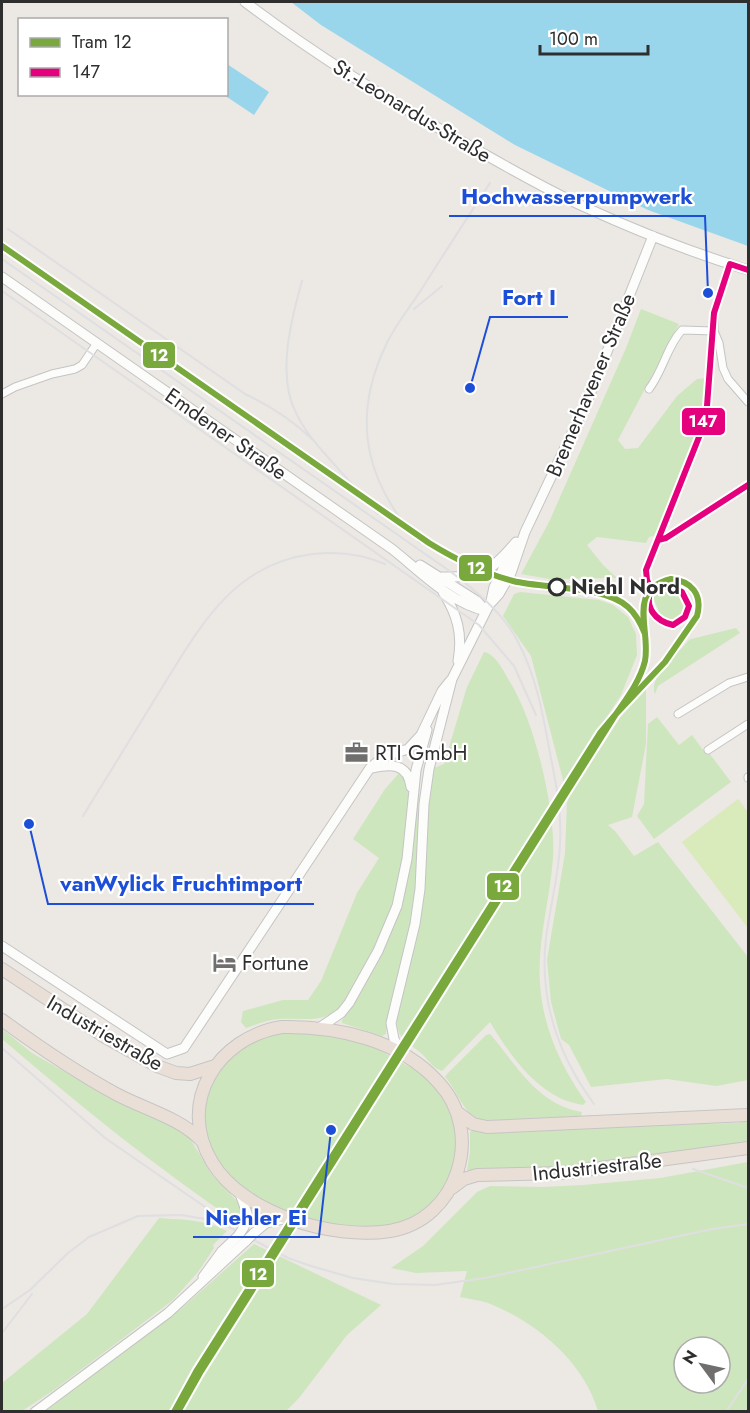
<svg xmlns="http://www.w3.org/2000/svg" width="750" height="1413" viewBox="0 0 750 1413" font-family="Jost,sans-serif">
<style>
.green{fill:#cee6be;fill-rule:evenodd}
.pitch{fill:#d9eabb}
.water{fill:#99d6ec}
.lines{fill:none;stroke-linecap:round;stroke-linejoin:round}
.street-casing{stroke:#c5c4c5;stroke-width:9}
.secondary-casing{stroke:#c5c4c5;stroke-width:11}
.highway-casing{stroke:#c6c5c4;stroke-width:14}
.street{stroke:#fcfcfb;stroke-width:7}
.secondary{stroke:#fcfcfb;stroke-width:9}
.highway{stroke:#eadfd6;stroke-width:12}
.rail{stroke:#dfdfe1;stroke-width:2}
.secondary-bridge-casing{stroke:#c5c4c5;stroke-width:11;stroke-linecap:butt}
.secondary-bridge{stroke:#fcfcfb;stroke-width:9}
.bus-1-casing{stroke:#fff;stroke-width:10}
.bus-1{stroke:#e5007d;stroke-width:6}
.tram-1-casing{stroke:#fff;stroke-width:10}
.tram-1{stroke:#79a83c;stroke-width:6}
.stop-dot{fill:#fff;stroke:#2e2e2e;stroke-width:3}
.labels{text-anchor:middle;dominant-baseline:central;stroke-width:4.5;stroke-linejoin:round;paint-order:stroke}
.street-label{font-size:21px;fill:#2e2e2e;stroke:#fff}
.stop-label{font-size:21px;font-weight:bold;fill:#2e2e2e;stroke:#fff;text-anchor:start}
.poi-label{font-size:21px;fill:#2e2e2e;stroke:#fff;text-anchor:start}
.leader{fill:none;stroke:#1d4ed8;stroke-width:2}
.callout-dot{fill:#1d4ed8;stroke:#fff;stroke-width:2}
.callout-label{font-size:22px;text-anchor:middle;font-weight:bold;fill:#1d4ed8;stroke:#fff;stroke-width:4.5;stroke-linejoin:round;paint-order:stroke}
.line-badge{stroke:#fff;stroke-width:2}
.badge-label{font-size:16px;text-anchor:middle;font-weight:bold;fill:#fff}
</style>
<rect width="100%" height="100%" fill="#ece8e4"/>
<path class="green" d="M641,309L679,324L618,440L625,449L638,448L677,396L697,379L707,378L701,420L657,535L649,537L646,543L597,537L587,545L603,565L617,578L549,579L521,574L549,522L626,348Z
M656,591L675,592L683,597L685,606L679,618L668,620L660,614L652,595Z
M520,592L599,600L613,605L628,617L636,634L637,655L621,695L564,784L531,656L503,616L514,594Z
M736,628L740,633L658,686L655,694C648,677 677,655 688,641L691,639Z
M484,652C496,654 504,672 510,682C535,722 556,811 553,858C550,901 537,940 540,984C543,1028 561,1067 586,1102L583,1105C540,1099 511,1057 490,1022L442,1071C435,1069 429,1062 425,1057C413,1044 397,1042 397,1021L395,1020L419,926L427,815L434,768L444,764L467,687Z
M646,689V744L632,817L608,825L615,831L634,856L658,842L748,957V1080L716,1086L667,1079L591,1087L569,1045L561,1039L551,1002L547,960L565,853L567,803L568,799L621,716Z
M657,717L679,745L692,735L703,750L706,749L731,782L654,839L637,816L644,804L648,724Z
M420,768H422C415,814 420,861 414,907C409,951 389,991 386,1034L382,1036L342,1023V1020L348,1013C367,980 388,946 400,910C414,864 416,816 420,768Z
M401,771L409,788L405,849L396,894L377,944L345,1001C326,1026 306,1017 279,1019C268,1020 257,1024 246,1028L241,1022L243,1011L283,1000H308L321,981L357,893L379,858L353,839L385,789Z
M2,1029L32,1053L93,1088L176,1127L188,1135L212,1175L237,1201L242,1214L240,1224C155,1167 79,1105 2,1039Z
M278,1031L344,1036L374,1047L417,1071L419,1070L447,1100L458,1138L450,1180L426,1210L400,1224L355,1228L315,1222L270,1205L247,1191L221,1168L209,1140H207L204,1110L211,1081L238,1048Z
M490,1034C517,1065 536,1104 582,1112L581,1116L484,1122C463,1115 459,1093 445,1077L446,1075L486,1035Z
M748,1120V1144L544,1169L467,1170L470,1152V1132L473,1130L739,1123L742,1121Z
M748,1162V1411H598C583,1361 536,1322 488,1303C479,1300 469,1299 460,1297L467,1271L416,1273L391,1268L423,1246L477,1192L490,1186L542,1187L583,1185L660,1178ZM684,1347H720V1383H684Z
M159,1218C183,1220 204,1219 227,1231L213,1245L214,1248L198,1272L173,1300L122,1339L54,1390L22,1411H2V1383L87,1314Z
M254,1244L381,1305L347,1335L299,1398L286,1411L44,1412L183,1307Z"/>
<path class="pitch" d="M738,799L748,812V928L682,842Z"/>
<path class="water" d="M291,2H748V246L648,210L515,145L321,25Z
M227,64L269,92L254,115L224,95L226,94Z"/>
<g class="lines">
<defs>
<path id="street" d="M730,264L714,313V331L719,343L723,368L728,379L748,402
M649,389C663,371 667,346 682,330L714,331
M2,394L15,387L52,374L75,369L82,365L97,343
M658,540L666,538L748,485
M678,714L729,683L748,677
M708,750L748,724
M748,778V777"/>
<path id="secondary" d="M245,2C314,54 387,100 463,142C504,165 544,189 587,208C639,232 694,253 748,270
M2,277L392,549C420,571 450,603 486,611
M420,565L477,601L486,611
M442,577C481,578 490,573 516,542
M443,592C457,614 463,634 458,661
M491,601L494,587L512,551
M372,768C391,764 408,763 411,787
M2,946L167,1054L184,1048L370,768L383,757L408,749L421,735L442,691L450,681
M319,1028L341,1013L349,1003L378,951L397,906L407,859L416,770L427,730
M401,1052L394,1039L391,1023L415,924L420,889L424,804L429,769L452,679L489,605L499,594L511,573L525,532L589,397L653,236
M240,1194L247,1213L244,1227
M254,1233L266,1223L287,1218
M203,1277L222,1251L238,1236
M35,1412L168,1313L246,1241"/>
<path id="highway" d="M2,969L105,1037L157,1066L176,1073L190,1074L215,1066
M2,1020C39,1047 77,1073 118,1095C147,1110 180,1118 202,1141
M282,1027C337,1026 401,1040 439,1083C485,1133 458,1220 390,1231C333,1240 243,1214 212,1162C176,1102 218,1037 282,1027Z
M457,1112L473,1124L487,1127L748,1115
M452,1188L464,1179L477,1175L563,1173L748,1148"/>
</defs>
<use href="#street" class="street-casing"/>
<use href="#secondary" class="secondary-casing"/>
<use href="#highway" class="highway-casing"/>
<use href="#street" class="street"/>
<use href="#secondary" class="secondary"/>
<use href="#highway" class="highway"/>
<path class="rail" d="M8,229L245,394C271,406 291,419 312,439
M2,259L451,572C475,590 502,612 517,640C536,675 543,714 550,753C556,783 562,813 560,843C559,875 550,906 546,938C539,999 558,1055 594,1104
M302,281C291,320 276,377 297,415C308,437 326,455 342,473C354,486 365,501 378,514
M2,291L479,625L514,666L536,715
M414,309L442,286
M420,543C366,483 350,420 386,345C395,325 411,306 423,287C445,252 468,217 490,183
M83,816C107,777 131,738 155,699C196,634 229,564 313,554C338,551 362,554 385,564
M2,1048L105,1138L224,1220
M693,1169L748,1188
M2,1309L30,1290L68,1253L89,1237L138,1216L181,1215L211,1220L229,1227L288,1258L311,1266L353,1278L393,1284L435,1285L485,1278L712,1229L748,1224
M2,1333L32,1294
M726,1412L748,1379"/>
<defs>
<path id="secondary-bridge" d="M238,1236L244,1227
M246,1241L254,1233"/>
</defs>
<use href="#secondary-bridge" class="secondary-bridge-casing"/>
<use href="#secondary-bridge" class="secondary-bridge"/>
<defs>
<path id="bus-1" d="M658,540L666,538L748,485
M659,587H671L682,592L689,606L685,617L673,625C655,621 644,607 651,589Z
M651,589L647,580L646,570L701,432L707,406L714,313L730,264L748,270"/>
</defs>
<use href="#bus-1" class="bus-1-casing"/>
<use href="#bus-1" class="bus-1"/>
<defs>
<path id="tram-1" d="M2,246L429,543C455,559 482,573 513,581C545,589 604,585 628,607C636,614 641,624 645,634
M671,579C691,581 703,594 697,616L665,662L616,714C627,698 640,681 645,661C651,629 626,590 671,579Z
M174,1412L197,1370L600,733L616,714
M178,1412L200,1373L616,714"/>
</defs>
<use href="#tram-1" class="tram-1-casing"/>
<use href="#tram-1" class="tram-1"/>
</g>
<defs>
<symbol id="office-bare" viewBox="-9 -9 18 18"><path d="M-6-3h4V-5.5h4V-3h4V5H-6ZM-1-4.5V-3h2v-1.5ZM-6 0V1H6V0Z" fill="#706f6e" stroke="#fff" stroke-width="2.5" paint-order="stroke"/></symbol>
<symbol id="hotel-bare" viewBox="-9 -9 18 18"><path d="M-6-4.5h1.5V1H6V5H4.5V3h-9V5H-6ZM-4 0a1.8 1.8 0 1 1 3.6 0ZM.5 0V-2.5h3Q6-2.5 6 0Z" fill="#706f6e" stroke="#fff" stroke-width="2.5" paint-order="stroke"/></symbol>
</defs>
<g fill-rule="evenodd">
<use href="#office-bare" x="340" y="736" width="33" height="33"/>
<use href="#hotel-bare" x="208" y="946" width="33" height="33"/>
</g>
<circle class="stop-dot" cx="557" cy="587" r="8"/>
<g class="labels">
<g class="street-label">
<text transform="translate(412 111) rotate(31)">St.-Leonardus-Straße</text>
<text transform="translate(591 385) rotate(-67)">Bremerhavener Straße</text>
<text transform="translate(226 434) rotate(35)">Emdener Straße</text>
<text transform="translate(105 1033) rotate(30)">Industriestraße</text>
<text transform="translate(597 1167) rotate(-6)">Industriestraße</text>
</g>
<g class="stop-label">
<text x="571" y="587">Niehl Nord</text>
</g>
<g class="poi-label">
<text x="375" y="753">RTI GmbH</text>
<text x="242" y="963">Fortune</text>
</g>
</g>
<path class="leader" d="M708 293L705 216H449M470 388L490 317H568M29 824L48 904H314M331 1130L319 1237H193"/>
<g class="callout-dot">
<circle cx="708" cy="293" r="6"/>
<circle cx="470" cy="388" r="6"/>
<circle cx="29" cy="824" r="6"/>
<circle cx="331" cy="1130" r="6"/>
</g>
<g class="callout-label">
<text x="577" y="204">Hochwasserpumpwerk</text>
<text x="529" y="305">Fort I</text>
<text x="181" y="891">vanWylick Fruchtimport</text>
<text x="256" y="1225">Niehler Ei</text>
</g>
<g class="line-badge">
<rect x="142" y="341" width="34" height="28" rx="6" fill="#79a83c"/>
<rect x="681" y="407" width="45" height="29" rx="6" fill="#e5007d"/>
<rect x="458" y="554" width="35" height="28" rx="6" fill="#79a83c"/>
<rect x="486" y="872" width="34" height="29" rx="6" fill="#79a83c"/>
<rect x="241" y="1259" width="34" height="29" rx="6" fill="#79a83c"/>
</g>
<g class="badge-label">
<text x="159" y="361">12</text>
<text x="703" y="427">147</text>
<text x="476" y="574">12</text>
<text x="503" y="892">12</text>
<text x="258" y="1280">12</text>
</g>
<rect width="750" height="1413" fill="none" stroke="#2e2e2e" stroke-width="6"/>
<rect x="18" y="18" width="210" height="78" fill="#ffffff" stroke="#ababab" stroke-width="1.5"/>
<rect x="30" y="38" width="30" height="9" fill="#79a83c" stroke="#ababab" stroke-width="1.5"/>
<text x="72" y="48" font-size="18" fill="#2e2e2e">Tram 12</text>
<rect x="30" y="68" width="30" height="9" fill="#e5007d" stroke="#ababab" stroke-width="1.5"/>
<text x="72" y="78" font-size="18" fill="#2e2e2e">147</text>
<g transform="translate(702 1365) rotate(303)"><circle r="28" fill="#ffffff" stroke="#ababab" stroke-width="1.5"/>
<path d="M0-4.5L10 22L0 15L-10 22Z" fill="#706f6e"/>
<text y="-9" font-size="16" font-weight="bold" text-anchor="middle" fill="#2e2e2e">N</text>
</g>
<path d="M540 45v9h108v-9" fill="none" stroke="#2e2e2e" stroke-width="3"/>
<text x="549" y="45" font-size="18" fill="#2e2e2e" stroke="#ffffff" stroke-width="4.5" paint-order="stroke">100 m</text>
</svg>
